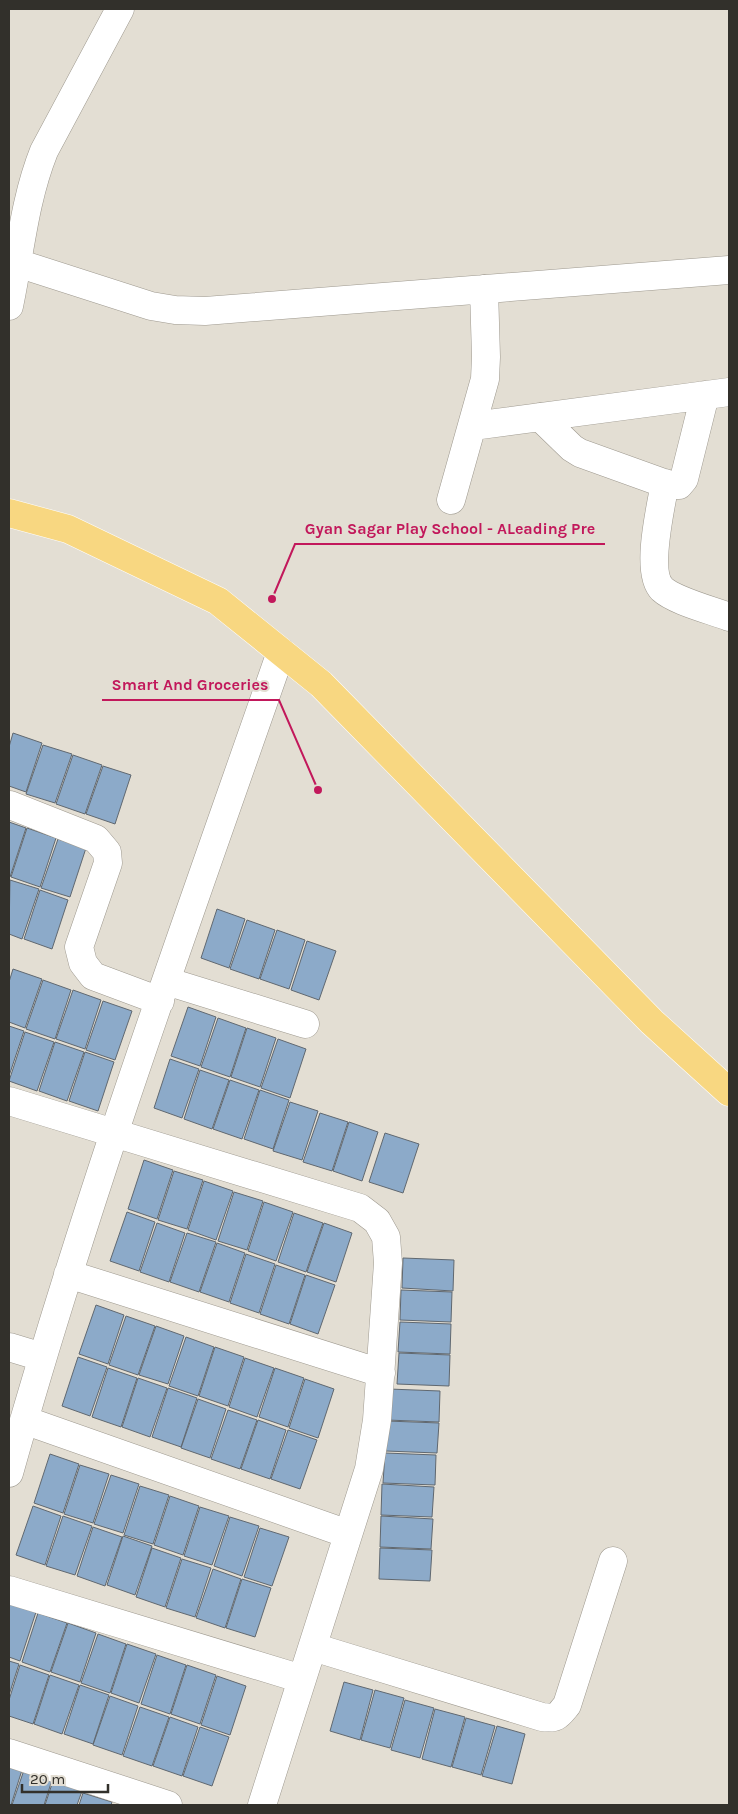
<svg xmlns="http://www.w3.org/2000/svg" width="738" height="1814" viewBox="0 0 738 1814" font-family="Karla,sans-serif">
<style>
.building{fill:#8caac9;stroke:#606870}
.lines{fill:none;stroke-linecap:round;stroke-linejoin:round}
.minor-casing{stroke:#9e998f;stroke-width:29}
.major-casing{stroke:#fff;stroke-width:29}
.minor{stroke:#fff;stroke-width:28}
.major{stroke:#f8d781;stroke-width:28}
.leader{fill:none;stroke:#c2185b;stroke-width:2}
.callout-dot{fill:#c2185b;stroke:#e3ded3;stroke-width:2}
.callout-label{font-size:16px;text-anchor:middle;font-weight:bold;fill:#c2185b;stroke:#e3ded3;stroke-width:4;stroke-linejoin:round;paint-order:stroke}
</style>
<rect width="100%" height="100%" fill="#e3ded3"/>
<path class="building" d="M13,733L42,743L26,792L9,786V747Z
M43,745L72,754L55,803L26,794Z
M73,755L102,765L85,814L56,804Z
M103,766L131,775L115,824L86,814Z
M9,822L26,828L10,877L9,876Z
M27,828L56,838L40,887L11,877Z
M58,839L86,848L70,897L41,888Z
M10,880L39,889L22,939L9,934Z
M40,890L68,900L52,949L24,939Z
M217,909L245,919L229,968L201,958Z
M247,920L275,930L259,979L230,969Z
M277,930L305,940L289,989L260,979Z
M307,941L336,951L319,1000L291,990Z
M13,969L42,979L25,1028L9,1022V982Z
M43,980L71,990L55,1039L26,1029Z
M73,990L101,1000L85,1049L56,1039Z
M103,1001L132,1011L115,1060L86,1050Z
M188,1007L216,1017L200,1066L171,1056Z
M218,1018L246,1028L230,1077L201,1067Z
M9,1026L24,1031L9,1076Z
M247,1028L276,1038L260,1087L231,1077Z
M25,1032L54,1042L37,1091L9,1081Z
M278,1039L306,1049L290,1098L261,1088Z
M55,1042L84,1052L67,1101L39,1091Z
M85,1052L114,1062L98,1111L69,1101Z
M170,1059L199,1069L182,1118L154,1108Z
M200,1070L229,1080L212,1129L184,1119Z
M230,1080L259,1090L242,1139L213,1129Z
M260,1090L289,1100L273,1149L244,1139Z
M290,1102L318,1111L302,1160L273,1151Z
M320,1113L348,1122L332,1171L303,1162Z
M349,1122L378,1132L362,1181L333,1171Z
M385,1133L419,1144L403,1193L369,1182Z
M144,1160L173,1170L157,1219L128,1209Z
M174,1171L203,1180L187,1229L158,1220Z
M204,1181L233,1191L216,1240L188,1230Z
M234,1192L263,1201L247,1250L218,1241Z
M264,1202L293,1212L276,1261L248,1251Z
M127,1212L155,1222L139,1271L110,1261Z
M294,1213L323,1223L306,1272L278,1262Z
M157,1223L185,1233L169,1282L140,1272Z
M324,1223L352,1233L336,1282L307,1272Z
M187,1233L216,1242L199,1292L170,1282Z
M217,1243L245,1253L229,1302L200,1292Z
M246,1254L275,1264L259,1313L230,1303Z
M403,1258L454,1260L453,1291L402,1288Z
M276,1265L305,1275L289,1324L260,1314Z
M306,1275L335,1285L318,1334L290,1324Z
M401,1290L452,1292L451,1322L400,1320Z
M96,1305L124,1315L108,1364L79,1354Z
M126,1316L155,1326L138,1375L109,1365Z
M400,1322L451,1324L450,1354L398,1352Z
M156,1326L184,1336L168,1384L139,1375Z
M186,1337L214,1347L198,1396L169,1386Z
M215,1347L244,1357L228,1406L199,1396Z
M399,1353L450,1355L449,1386L397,1384Z
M78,1357L107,1367L90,1416L62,1406Z
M245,1358L274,1368L257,1417L229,1407Z
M108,1368L137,1378L121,1427L92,1417Z
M275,1368L304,1378L288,1427L259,1417Z
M138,1378L167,1388L150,1437L122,1427Z
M305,1379L334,1389L318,1438L289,1428Z
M168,1388L197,1398L181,1447L152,1437Z
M389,1389L440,1391L439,1422L387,1420Z
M198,1399L226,1409L210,1458L181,1448Z
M228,1410L257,1420L240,1469L211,1459Z
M258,1420L286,1430L270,1479L241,1469Z
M387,1421L439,1423L437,1453L386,1451Z
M288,1430L317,1440L300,1489L271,1479Z
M385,1453L436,1455L435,1485L383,1483Z
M50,1454L79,1464L63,1513L34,1503Z
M80,1465L109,1474L93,1523L64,1514Z
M111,1475L139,1484L123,1533L94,1524Z
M382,1484L434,1487L432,1517L381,1515Z
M140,1486L169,1495L153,1544L124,1535Z
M170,1496L199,1506L183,1555L154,1545Z
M33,1506L61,1516L45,1565L16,1555Z
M200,1507L229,1516L212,1565L184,1556Z
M63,1516L92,1526L75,1575L46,1566Z
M381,1516L433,1519L431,1549L380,1547Z
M230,1517L259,1526L242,1576L214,1566Z
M93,1527L122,1537L105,1586L77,1576Z
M260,1528L289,1537L272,1586L244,1577Z
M123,1536L152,1546L135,1595L107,1585Z
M152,1548L181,1558L165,1607L136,1597Z
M380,1548L432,1550L430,1581L379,1579Z
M182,1559L211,1568L195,1617L166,1608Z
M213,1569L241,1579L225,1628L196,1618Z
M242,1579L271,1588L255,1637L226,1628Z
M9,1602L36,1612L20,1661L9,1657Z
M38,1613L67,1623L50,1672L22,1662Z
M68,1623L96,1633L80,1682L51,1672Z
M98,1634L126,1644L110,1693L81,1683Z
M127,1644L156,1654L139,1703L111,1693Z
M157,1655L186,1665L170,1714L141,1704Z
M9,1661L19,1664L9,1695Z
M20,1665L49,1675L33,1724L9,1716V1700Z
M187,1665L216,1675L200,1724L171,1714Z
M50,1675L79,1685L62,1734L34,1724Z
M217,1676L246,1686L230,1735L201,1725Z
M344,1682L373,1690L360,1740L330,1731Z
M80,1685L109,1695L93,1744L64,1734Z
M375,1690L404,1698L390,1748L361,1740Z
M110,1696L138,1706L122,1755L93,1745Z
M405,1700L434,1708L420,1758L391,1750Z
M140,1707L169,1717L152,1766L123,1756Z
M435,1709L465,1717L451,1767L422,1759Z
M170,1717L198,1727L182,1776L153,1766Z
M466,1718L495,1726L481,1775L452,1767Z
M497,1726L525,1734L512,1784L482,1776Z
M200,1727L229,1737L212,1786L183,1776Z
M9,1765L22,1770L11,1805H9Z
M24,1770L52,1780L44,1805H12Z
M53,1781L82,1791L77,1805H45Z
M83,1793L112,1802L111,1805H79Z"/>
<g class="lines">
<defs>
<path id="minor" d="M17,263L151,306L175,310L205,311L729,270
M9,306C20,254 24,201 44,151L120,9
M540,417L572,448L580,453L669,485H679L684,479L705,395
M473,426L729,392
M665,483C661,506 645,572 662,589C675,601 711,610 729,617
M451,500L485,379L486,357L484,289
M10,805L96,839L107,852L108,863L79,947L83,963L93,976L160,1001
M166,981L305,1024
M9,1101L360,1208L377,1221L386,1237L388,1263L377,1420L369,1469L262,1805
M68,1274L381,1373
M9,1347L42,1357
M24,1420L348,1534
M9,1473C87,1195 186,924 281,652
M9,1590L302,1679
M313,1647L542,1717C557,1719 558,1716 567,1705L613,1561
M9,1753L168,1805"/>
<path id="major" d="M9,513L68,529L218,601L321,684L652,1022L729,1092"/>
</defs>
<use href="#minor" class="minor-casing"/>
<use href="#major" class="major-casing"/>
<use href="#minor" class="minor"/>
<use href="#major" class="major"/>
</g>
<path class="leader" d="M272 599L295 544H605M318 790L279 700H102"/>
<g class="callout-dot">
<circle cx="272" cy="599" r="5"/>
<circle cx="318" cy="790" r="5"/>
</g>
<g class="callout-label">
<text x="450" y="534">Gyan Sagar Play School - ALeading Pre</text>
<text x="190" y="690">Smart And Groceries</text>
</g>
<rect width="738" height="1814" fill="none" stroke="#32302b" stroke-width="20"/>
<path d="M22 1784v8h86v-8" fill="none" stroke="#32302b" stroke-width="2.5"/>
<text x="30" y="1784" font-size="15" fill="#32302b" stroke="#e3ded3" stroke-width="4" paint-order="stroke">20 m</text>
</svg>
